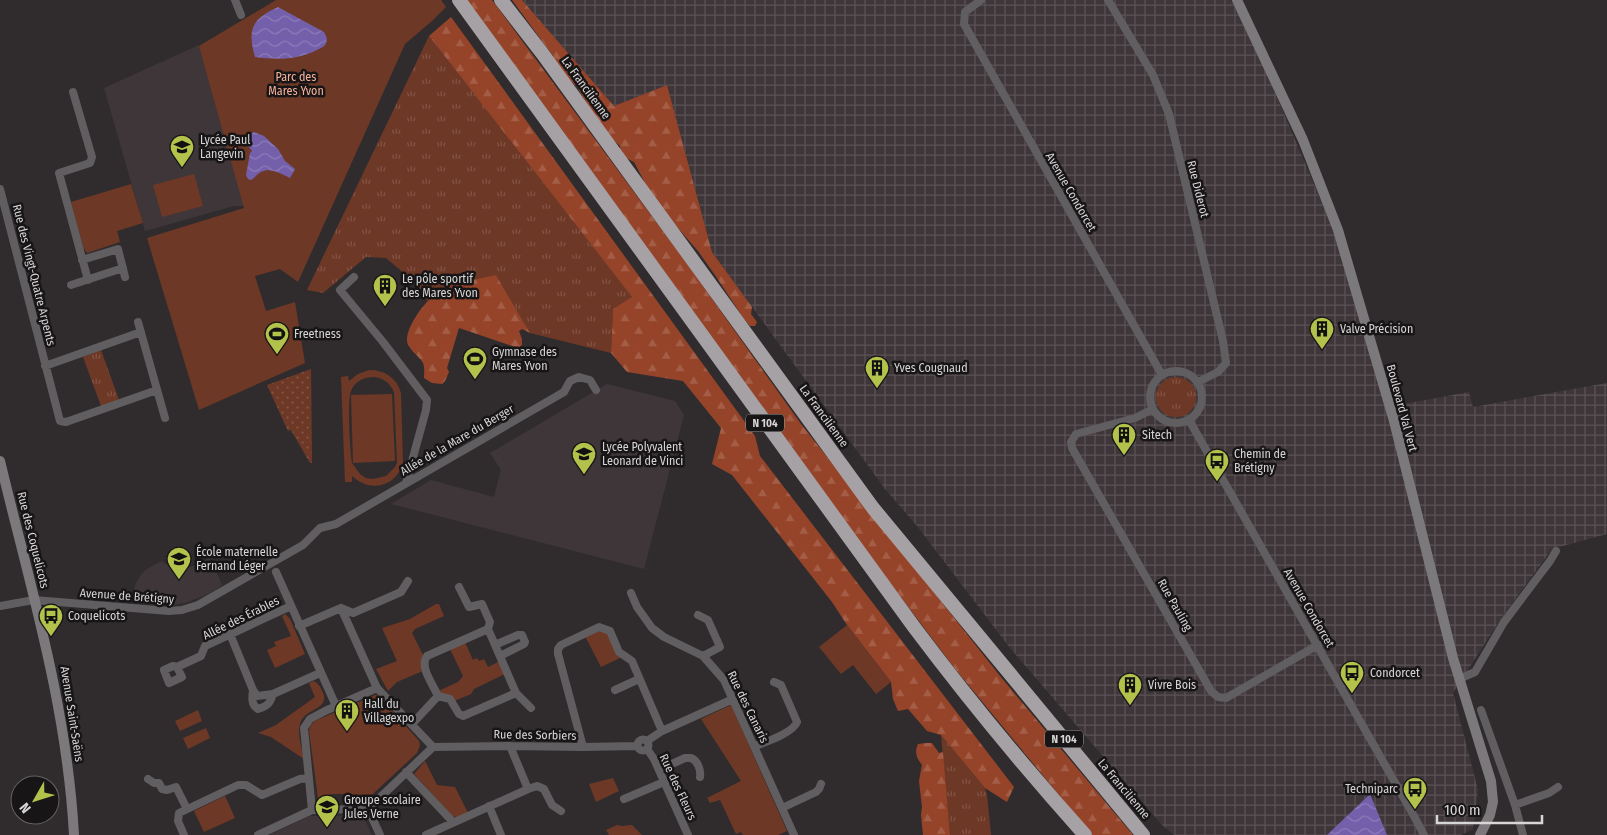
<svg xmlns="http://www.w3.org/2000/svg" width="1607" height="835" viewBox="0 0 1607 835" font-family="'Fira Sans Condensed',sans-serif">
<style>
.built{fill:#3f363a}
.industrial{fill:url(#industrial-grid)}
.grass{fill:url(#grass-tufts)}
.forest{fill:url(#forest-firs)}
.park{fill:#6e3826;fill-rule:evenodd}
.garden{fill:url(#garden-dots)}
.water{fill:url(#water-waves)}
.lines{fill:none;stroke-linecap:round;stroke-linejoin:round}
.street{stroke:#605e60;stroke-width:8}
.secondary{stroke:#7c797c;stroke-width:10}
.highway{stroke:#a5a1a5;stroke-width:14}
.labels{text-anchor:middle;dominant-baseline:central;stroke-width:5;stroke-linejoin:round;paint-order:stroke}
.shield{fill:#171516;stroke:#9d9b9c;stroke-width:1}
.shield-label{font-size:11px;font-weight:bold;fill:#d7d5d6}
.park-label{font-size:12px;fill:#f7b19a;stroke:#171516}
.street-label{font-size:12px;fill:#d7d5d6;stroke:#171516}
.poi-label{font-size:12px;fill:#d7d5d6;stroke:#171516;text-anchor:start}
</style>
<defs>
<pattern id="industrial-grid" width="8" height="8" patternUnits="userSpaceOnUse" patternTransform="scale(1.25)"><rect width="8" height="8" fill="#3f363a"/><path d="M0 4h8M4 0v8" fill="none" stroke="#5a5256"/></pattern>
<pattern id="grass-tufts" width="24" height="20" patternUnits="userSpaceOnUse" patternTransform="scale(1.25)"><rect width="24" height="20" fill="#6e3826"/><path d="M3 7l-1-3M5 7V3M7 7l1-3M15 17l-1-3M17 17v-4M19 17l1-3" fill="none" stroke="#825445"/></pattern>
<pattern id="forest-firs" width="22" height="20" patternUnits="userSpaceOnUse" patternTransform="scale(1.25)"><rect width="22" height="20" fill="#964429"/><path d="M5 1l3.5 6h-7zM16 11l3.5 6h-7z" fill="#a45e47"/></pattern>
<pattern id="garden-dots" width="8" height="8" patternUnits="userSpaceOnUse" patternTransform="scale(1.25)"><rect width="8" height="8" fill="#6e3826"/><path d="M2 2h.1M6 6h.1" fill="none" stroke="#825445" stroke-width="1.8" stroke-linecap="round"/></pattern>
<pattern id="water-waves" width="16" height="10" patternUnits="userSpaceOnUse" patternTransform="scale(1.25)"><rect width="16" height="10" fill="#745fab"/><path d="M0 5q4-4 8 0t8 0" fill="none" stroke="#8d7cb9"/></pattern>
</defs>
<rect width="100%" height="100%" fill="#302c2e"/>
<path class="built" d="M199,45L248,206H234L145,231L104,88Z
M607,384L675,401L684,415L644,569L391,504L431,480L494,497L501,470L490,453Z
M210,558L222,585L221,586L208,594L188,602L173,605L136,602L133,600V593L136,583L142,573L147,569L162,561L164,563L184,570Z
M356,815L362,817L365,820L372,835H269L310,816Z"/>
<path class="industrial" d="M522,0H1231L1256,48L1337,238L1387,407L1469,392L1473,407L1607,383V534L1552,549L1500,620L1453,693L1478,790L1473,829L1461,835H1174L1163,826L1010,648L917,526L885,489L712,252L667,85L614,106Z"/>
<path class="grass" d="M429,36L633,298L613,309L611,353L530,333L496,275L439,292L428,301L405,274L386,258L366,257L323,293L307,290Z
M101,350L119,400L101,406L83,357Z
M1156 397a20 20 0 1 1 40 0a20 20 0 1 1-40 0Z
M941,735L985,788L987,795L991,835H950Z"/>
<path class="forest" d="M464,0H492L685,261L801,424L1000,676L1133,835H1092L956,670L881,571Z
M512,0H522L614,106L667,85L712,252L752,307L751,314L757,322L755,326H750L744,319L715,275L698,251L656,203L646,189L644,181L634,162L620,155V146L608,135L581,94L577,87L559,70L553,56Z
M451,17L755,436L760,456L1014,787L1007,802L985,788L941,735L927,731L908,709L898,711L893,699L891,682L847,625L832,602L732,475L712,464L721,428L683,381L627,372L611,353L613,309L632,297L429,36Z
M496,275L530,333L522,329L519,331L522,339V345L518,348L459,328L447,368L449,372L445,381L442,384L432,383L424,378C424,374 425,368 423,363C419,356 408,349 407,341C406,326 427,298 440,291C456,283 479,279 496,275Z
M926,743H932L939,753L943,752L950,835H923L921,815L922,807L919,781L922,765C917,758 914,753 918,744Z"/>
<path class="park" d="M276,0H441L446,7L432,21L405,44L298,282L280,269L255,276L266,311L295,302L305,363L199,410L147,238L244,208L199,46Z
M194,174L203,206L162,217L153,185Z
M131,184L143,223L117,231L120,242L87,253L83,247L71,202Z
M369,370C385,370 397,378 401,393L403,464C395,487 370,493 352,476V482H345L341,377L348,376L349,381L358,374ZM374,377C383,378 390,383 394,392L397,463L395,467L386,476L373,479L366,478L360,474L352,463C350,451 347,401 351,391C355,381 364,377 374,377Z
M392,394L395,461L353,463L351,395Z
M436,604H439L444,616L415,629L412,633L425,659V670L397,682L388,691L376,669L397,661L382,628L410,619Z
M285,614L290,619L305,654L275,668L267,650L276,646L274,642L291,636L282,616Z
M847,625L891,682L876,694L853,665L841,674L819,647Z
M600,630L608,633L622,657L601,667L585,636Z
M464,640L473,660L477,658L479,661L484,659L488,667L502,660L507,673L474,689L471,694L452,702L436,692L458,682L463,676L449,647Z
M314,681C319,684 321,688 323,693C330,710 304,708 300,724C297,734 302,749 304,759L271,737L258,733L276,725L315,697L309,683Z
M375,695L379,696L419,741L420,745L417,753L363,803H352L351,794H330L329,803H322L318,798L309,731C310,726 312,723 317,720Z
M731,705L787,831L778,835H743L741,832L736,834L720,800L710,803L707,798L741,781L701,719Z
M198,710L202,721L180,731L175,721Z
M206,728L210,738L188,749L183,738Z
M425,761L437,785L455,787L468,813C461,816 457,819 451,815L414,774Z
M613,778L619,791L596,802L589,784Z
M225,796L235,818L204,832L194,811Z
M617,825L622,826L632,825L642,835H609L606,830Z"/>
<path class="garden" d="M311,369L312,463H310L291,430L288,431L267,385Z"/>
<path class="water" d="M278,7L324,32C326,36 328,39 326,43C325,47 320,48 317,50C298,60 276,60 255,57C247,29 252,19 278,7Z
M254,132L264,136L278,149L285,161L295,169L290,178C282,174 270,167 261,172C258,173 255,178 251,180L248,179L246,175L250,153L252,151L246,143L248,136Z
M1370,794L1387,835H1327Z"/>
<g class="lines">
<path class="street" d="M235,0L241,15
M981,0L965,12L964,24L1162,375
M1108,0L1153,75L1169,114L1223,341L1226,363L1218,372L1198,382
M73,92L92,157L90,163L59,173L88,280
M0,189L60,421L66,422L157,390
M82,260L118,249L125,277
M354,277L340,290L383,342L427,400L426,410L406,483
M71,285L123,268
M138,322L165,418
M45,366L141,332
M1150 397a26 26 0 1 1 52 0a26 26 0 1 1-52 0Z
M1153,409L1135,418L1076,434L1071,442L1072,448L1211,691L1218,697L1226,698L1318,645
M1189,420L1414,816L1424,835
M276,572L336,706
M459,587L469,607L482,604L490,622L488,629
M631,593L637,607L652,628L664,637L703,656L724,680L794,835
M0,606L34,600L169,611L182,610L198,605L303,545L320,528L336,524L564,392L570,381L579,377L590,380L596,390
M341,608L377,688
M698,615L708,620L720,647L703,656
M299,626L341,608L353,613L401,592L408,581
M488,629L516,693L463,716L459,714L450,699L438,696C433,684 419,667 427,656Z
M230,634L253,690L257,696L273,694L320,673
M495,645L518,635H522L525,642L524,644L500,656
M177,667L182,677L169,683L164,670L173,666L177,667L201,656L205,646L291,606
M1459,679L1475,672L1504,622L1550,561L1556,551
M377,688L433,747L368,809L312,810L304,728L310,719L325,711Z
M253,690C252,698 251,705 258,709C268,706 270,703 273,694
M615,690L639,679
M516,693L531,708
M1481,710L1515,805L1523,835
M412,724L438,696
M637.5 745a5.5 5.5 0 1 1 11 0a5.5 5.5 0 1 1-11 0Z
M647,741L662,731L733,699
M510,746L528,789
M755,746C766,742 793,733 797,722L781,685L774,682
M433,747L510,746L583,747L637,746
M583,747L558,654V649L561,645L599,627L610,631L619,652L632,661L662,731
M647,749L654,759L688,835
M659,770L685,758H691C698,761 701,770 700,777
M406,772L453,822
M148,779L154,783H159L162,789L167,790L176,787L187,809
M624,799L664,782
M1515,805L1549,793L1558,787
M489,806L501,835
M782,808L816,792L819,789L821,784
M368,809L380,835
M184,835L178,821L179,813L238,785H246L262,795L300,779L309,778
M258,835L312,810
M426,835L528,789L537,786L544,789L552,805L561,811"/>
<path class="secondary" d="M1237,0L1303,140L1338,230L1394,421L1453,658L1491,781L1493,802L1490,815L1480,835
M0,461C30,586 67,705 74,835"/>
<path class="highway" d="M459,0L914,627C968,699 1025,768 1085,835
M501,0L542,53L873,508L1143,835"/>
</g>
<defs>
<symbol id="school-pin" viewBox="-11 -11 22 30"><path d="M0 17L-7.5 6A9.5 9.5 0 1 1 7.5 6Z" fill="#b3c24b" stroke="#171516"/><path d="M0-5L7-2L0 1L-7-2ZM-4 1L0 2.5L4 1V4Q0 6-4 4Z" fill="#111"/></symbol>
<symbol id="building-pin" viewBox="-11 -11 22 30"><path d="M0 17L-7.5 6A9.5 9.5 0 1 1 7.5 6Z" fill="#b3c24b" stroke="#171516"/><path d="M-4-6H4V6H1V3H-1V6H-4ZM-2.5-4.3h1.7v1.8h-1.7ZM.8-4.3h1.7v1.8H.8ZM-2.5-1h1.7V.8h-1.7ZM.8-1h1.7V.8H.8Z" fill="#111"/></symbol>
<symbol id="stadium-pin" viewBox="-11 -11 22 30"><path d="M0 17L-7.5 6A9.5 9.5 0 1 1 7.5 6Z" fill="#b3c24b" stroke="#171516"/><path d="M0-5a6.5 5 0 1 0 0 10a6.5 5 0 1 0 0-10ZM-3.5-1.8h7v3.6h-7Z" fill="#111"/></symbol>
<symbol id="bus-pin" viewBox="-11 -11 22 30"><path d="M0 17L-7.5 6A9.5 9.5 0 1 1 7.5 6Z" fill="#b3c24b" stroke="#171516"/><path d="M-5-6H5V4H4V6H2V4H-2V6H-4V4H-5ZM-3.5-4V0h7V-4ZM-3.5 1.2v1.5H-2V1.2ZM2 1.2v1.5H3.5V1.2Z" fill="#111"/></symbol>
</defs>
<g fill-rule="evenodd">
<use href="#school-pin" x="168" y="133" width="28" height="38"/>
<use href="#building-pin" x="371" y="272" width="28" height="38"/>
<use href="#building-pin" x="1308" y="315" width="28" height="38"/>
<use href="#stadium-pin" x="263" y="320" width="28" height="38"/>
<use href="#stadium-pin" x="461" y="345" width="28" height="38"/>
<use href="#building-pin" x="863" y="354" width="28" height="38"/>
<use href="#building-pin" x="1110" y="421" width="28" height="38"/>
<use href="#school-pin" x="570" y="440" width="28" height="38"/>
<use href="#bus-pin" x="1203" y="447" width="28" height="38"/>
<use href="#school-pin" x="165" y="545" width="28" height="38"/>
<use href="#bus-pin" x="37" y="602" width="28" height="38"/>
<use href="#bus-pin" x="1338" y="659" width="28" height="38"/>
<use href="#building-pin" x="1116" y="671" width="28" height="38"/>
<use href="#building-pin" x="333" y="697" width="28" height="38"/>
<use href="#bus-pin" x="1401" y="775" width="28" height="38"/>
<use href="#school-pin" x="313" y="793" width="28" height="38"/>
</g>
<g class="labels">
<g class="shield">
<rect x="746" y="414.5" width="38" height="17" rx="4"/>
<rect x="1045" y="730.5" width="38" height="17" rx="4"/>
</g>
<g class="shield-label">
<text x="765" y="423">N 104</text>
<text x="1064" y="739">N 104</text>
</g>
<g class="park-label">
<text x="296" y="77">Parc des<tspan x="296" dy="14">Mares Yvon</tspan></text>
</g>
<g class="street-label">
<text transform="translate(586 88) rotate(54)">La Francilienne</text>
<text transform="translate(1198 189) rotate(76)">Rue Diderot</text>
<text transform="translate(1071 192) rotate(60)">Avenue Condorcet</text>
<text transform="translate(34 275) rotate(76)">Rue des Vingt-Quatre Arpents</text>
<text transform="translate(1402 408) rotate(75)">Boulevard Val Vert</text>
<text transform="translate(824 416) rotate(54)">La Francilienne</text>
<text transform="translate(457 440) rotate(-30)">Allée de la Mare du Berger</text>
<text transform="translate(33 540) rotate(76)">Rue des Coquelicots</text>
<text transform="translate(127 596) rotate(4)">Avenue de Brétigny</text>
<text transform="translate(1175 605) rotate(60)">Rue Pauling</text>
<text transform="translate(1309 608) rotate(60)">Avenue Condorcet</text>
<text transform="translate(241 618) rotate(-26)">Allée des Érables</text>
<text transform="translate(748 707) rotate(64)">Rue des Canaris</text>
<text transform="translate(72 714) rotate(81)">Avenue Saint-Saëns</text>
<text transform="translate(535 735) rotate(1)">Rue des Sorbiers</text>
<text transform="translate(678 787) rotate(65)">Rue des Fleurs</text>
<text transform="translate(1124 789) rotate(50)">La Francilienne</text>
</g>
<g class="poi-label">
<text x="200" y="140">Lycée Paul<tspan x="200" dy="14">Langevin</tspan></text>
<text x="402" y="279">Le pôle sportif<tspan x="402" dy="14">des Mares Yvon</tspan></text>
<text x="1340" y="329">Valve Précision</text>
<text x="294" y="334">Freetness</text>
<text x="492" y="352">Gymnase des<tspan x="492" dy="14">Mares Yvon</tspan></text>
<text x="894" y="368">Yves Cougnaud</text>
<text x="1142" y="435">Sitech</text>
<text x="602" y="447">Lycée Polyvalent<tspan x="602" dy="14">Leonard de Vinci</tspan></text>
<text x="1234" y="454">Chemin de<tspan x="1234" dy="14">Brétigny</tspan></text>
<text x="196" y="552">École maternelle<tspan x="196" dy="14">Fernand Léger</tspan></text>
<text x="68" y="616">Coquelicots</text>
<text x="1370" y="673">Condorcet</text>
<text x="1148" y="685">Vivre Bois</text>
<text x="364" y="704">Hall du<tspan x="364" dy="14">Villagexpo</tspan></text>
<text x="1398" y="789" text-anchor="end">Techniparc</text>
<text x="344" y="800">Groupe scolaire<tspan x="344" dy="14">Jules Verne</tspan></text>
</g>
</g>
<g transform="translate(35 800) rotate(231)"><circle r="24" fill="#171516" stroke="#646263"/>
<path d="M0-4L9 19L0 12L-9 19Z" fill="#b3c24b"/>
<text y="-8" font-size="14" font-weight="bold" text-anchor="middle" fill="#d7d5d6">N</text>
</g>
<path d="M1437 815v8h105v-8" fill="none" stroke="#d7d5d6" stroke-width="2.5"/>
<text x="1444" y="815" font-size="15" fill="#d7d5d6" stroke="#171516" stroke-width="4" paint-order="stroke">100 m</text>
</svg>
